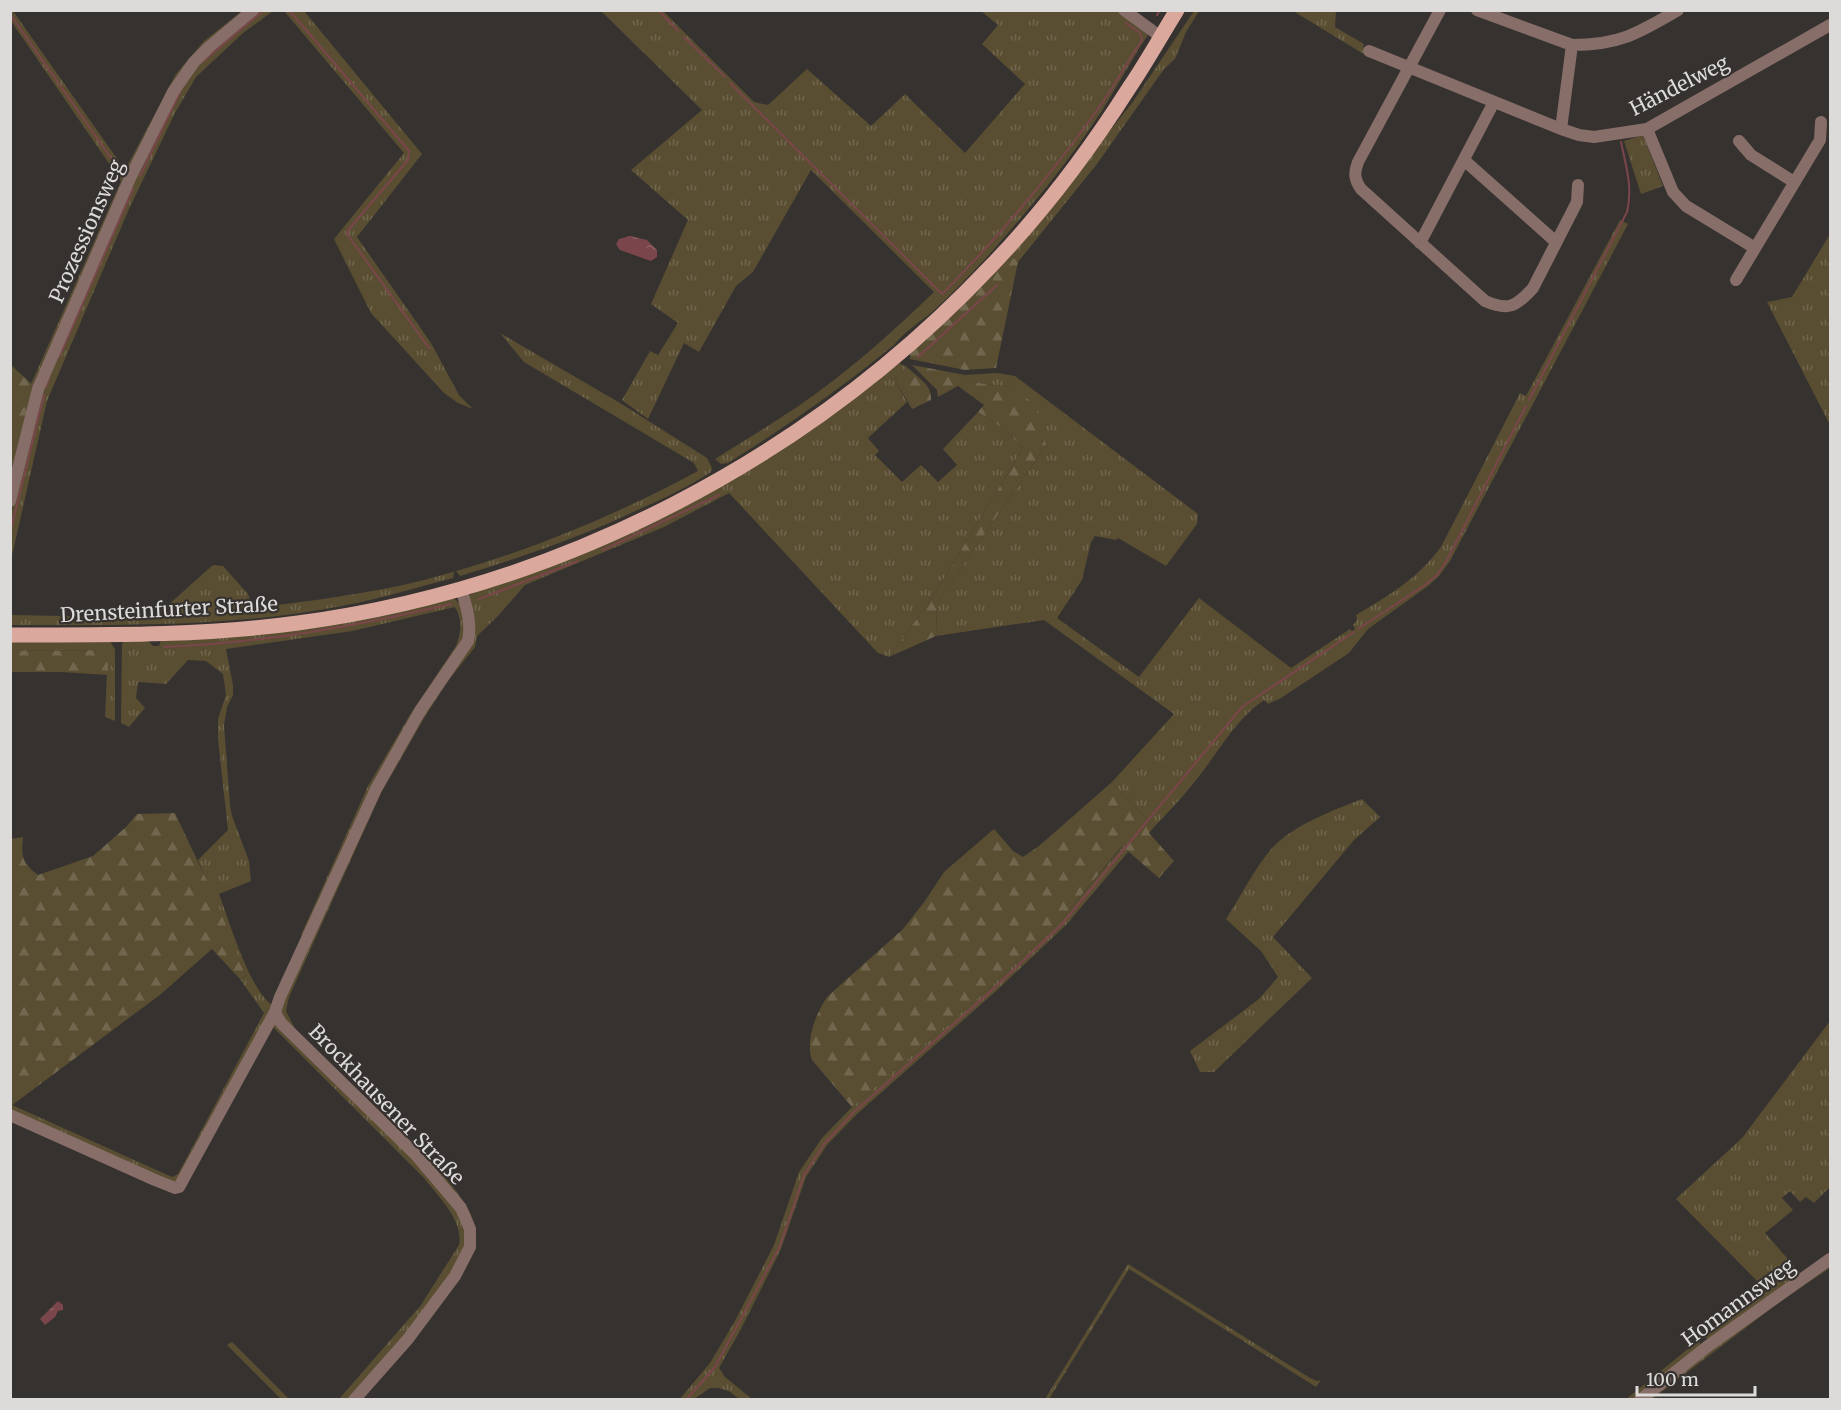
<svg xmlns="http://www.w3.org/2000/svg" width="1841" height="1410" viewBox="0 0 1841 1410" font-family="Merriweather,serif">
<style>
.grass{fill:url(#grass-tufts)}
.forest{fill:url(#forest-firs)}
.water{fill:url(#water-ripples)}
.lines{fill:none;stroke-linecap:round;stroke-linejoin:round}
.stream{stroke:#7b464b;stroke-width:2}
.minor{stroke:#876e69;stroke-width:12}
.major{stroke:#daa89d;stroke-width:15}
.labels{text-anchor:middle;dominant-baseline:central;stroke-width:4.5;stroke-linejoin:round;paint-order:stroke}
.street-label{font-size:20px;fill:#dddbd9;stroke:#363230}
</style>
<defs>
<pattern id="grass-tufts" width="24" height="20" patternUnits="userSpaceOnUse" patternTransform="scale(1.5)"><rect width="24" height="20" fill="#594e31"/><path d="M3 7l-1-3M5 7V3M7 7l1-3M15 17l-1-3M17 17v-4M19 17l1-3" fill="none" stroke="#70674e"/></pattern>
<pattern id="forest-firs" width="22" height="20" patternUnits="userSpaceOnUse" patternTransform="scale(1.5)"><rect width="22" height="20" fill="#594e31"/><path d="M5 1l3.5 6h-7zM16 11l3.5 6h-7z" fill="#70674e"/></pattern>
<pattern id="water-ripples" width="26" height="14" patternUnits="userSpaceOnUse" patternTransform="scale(1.5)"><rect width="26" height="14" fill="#7b464b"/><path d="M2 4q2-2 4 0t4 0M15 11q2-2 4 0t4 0" fill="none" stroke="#8d6064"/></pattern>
</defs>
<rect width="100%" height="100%" fill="#363230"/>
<path class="grass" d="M10,11H13L125,170L176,74L204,41L242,11H249L192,61L36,388L31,384L121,181L11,21Z
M257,11H273L243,33L196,77L175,113L129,209L47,401L11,560V515L40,390L132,178L195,63Z
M284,11H304L422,154L357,237L431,343L459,395L473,409L458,403L444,393L371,313L334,239L404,153Z
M601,11H663L754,102L768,105L807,69L871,126L905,94L965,153L1025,84L982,44L998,25L981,11H1118L1148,35C1129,63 1114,93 1095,121C1063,169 1025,214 987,257C969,276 951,295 932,312C919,323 905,331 894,345C841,388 786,427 728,463L721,464L715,459C755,434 796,410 834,380C869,353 902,323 934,292L811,170L753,272L736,286L699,352L684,343L648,419L622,400L650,351L658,355L678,323L651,304L688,220L631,170L702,110Z
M1194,11H1199L1186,32L1175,59L1164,69L1097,164L1018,262L1010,255L1132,103Z
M1293,11H1336L1335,27L1364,44L1363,47L1368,52L1367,56Z
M1643,135L1663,186L1641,194L1624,141Z
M1620,220L1628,224L1450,561L1439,576L1428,586L1368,629L1349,653L1281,698L1268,704L1264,700C1233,721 1216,757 1192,785C1180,800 1167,813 1154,827L1112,782L1174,714L1044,620L936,636L937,603L1046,445L1010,387L979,383L965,375L997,373L1015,376L1198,514L1197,524L1166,566L1118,538L1116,540L1095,536L1091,542L1082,580L1057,618L1139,677L1199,598L1291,668L1350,629L1352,631L1355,629L1353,625L1357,620L1356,615C1391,594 1416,580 1441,547L1520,393L1526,396Z
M1830,234V425L1767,302L1792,297Z
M500,333L620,403L707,458L712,468L711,472C689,486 665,498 642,508C583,536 523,557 460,576L456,571L454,572L453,578C418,587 383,598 347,605C237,627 123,625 11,625V615L112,617L158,614L213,565L223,566L248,594L253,608C310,601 368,594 424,580C520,555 611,518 698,471L694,463L524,362Z
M899,363L907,367L894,379L907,402L868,438L879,451L875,455L902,482L921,465L938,482L957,465L943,449L978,412L1004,429L1023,448L932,598L889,657L878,653L729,493L664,527L525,585L497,617L477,636L475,647L448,681L426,715L381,793L289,997L286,1011L295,1029C323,1057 351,1084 380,1112C405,1137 470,1193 475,1227C479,1247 469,1262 459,1278L467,1261L468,1216L289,1027L282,1012V1004L377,791L422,713L462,657L468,597L471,594L606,541L849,402Z
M453,598C465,604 467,624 465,637C464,647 448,666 442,675L306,937L301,935L368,786L411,713L456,646C461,633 463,620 455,607L352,631L226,649L233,685V695L227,707L224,725L230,805L232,816L249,861L251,881L219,894C229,920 251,995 274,1006L175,1183L11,1113L12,1105L172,1177L178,1174L264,1013L240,979L246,976L198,860L228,830L218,739V719L226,695L223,674L206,661L188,660L166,684L138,682L136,698L145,708L129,727L121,723L122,644L124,641L147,640L153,646H159L161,640Z
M10,640H109L115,649V721L105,717L108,650L11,651Z
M1362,799L1380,817L1354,840L1273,937L1312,978L1214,1072H1200L1190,1051L1259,999L1278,977L1261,951L1226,919C1241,896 1254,869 1272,848C1295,824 1332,811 1362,799Z
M1123,846L1128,852L1066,925L995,992L857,1114L827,1145L806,1177L781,1249L741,1329L719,1368L725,1377L752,1399H739L729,1391L718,1388H710L694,1399L679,1400L710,1363L735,1321L774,1245L799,1172L822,1138L852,1107L990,987L1060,921Z
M1830,1021V1187L1814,1203L1806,1197L1800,1202L1790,1191L1782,1198L1793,1210L1765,1233L1803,1276L1711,1340L1703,1337L1767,1291L1676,1199L1742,1138Z
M275,1023L414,1156L463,1217L467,1245L434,1301L350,1399H339L421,1305L459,1245C464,1221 438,1196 424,1178L270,1024Z
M1830,1262V1268L1781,1301L1652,1399L1644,1400Z
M1128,1264L1310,1378L1317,1381L1321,1380L1316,1387L1129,1269L1049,1399H1045Z
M1699,1340L1701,1346L1635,1399L1625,1400Z
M232,1342L289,1399H281L227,1345Z"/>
<path class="forest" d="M1010,255L1018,262L996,368L965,370L910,359V352L966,301Z
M11,365L36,388L11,491Z
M912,365L965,375L979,383L1010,387L1035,404L1046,445L937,603L936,636L889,657L932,598L1023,448L1004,429L978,412L984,405L958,386L938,397L937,390Z
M907,367C918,378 932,384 931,400L912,409L894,379Z
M108,650V675L61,672H11V651Z
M1112,782L1154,827L1149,833L1174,861L1159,878L1122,846L1060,921L990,987L852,1107L812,1060C805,1041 816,1012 828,996L903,929L925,901L944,872L994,829L1013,851L1023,857L1039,846Z
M175,813L216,900L246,976L240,979L212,949L161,994L11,1106V839L23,837C21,857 22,863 38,875L93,856L126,827L137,814Z"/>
<path class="water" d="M630,236L647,240L657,250V257L651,261L620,250L616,244L619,239Z
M58,1301L63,1305V1310L58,1311L55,1317L45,1325L40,1319Z"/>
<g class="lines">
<path class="stream" d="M289,10L409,151L408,160L349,229L347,234L429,348
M658,10L678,31
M10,14L125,178
M1157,15L1160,10
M684,37L725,77
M201,63L264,10
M730,83L942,294C998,238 1049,177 1095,113C1112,90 1126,64 1142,40L1140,33L1126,23
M140,176L180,92
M59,357L133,189L131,187
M918,357L997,285
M46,387L49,378
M1529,400L1627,212C1633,188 1626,166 1621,142
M10,533L44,395
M603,550L719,495
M479,599L578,561
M1358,629L1425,585L1437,575L1447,560L1526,406
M164,647C262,643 356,626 451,604
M686,1400L715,1367L780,1246L804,1175L824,1144L854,1112L991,991L1062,924L1242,707L1354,632"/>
<path class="minor" d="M1124,10L1161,37
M1440,10L1358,162C1354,173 1354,179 1361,189L1485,301C1508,311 1516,307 1533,288L1577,202L1578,185
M1477,10L1572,45
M1369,51L1561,129L1579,135L1594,137L1647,129L1830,25
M1561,129L1572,45C1619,45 1639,33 1678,10
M1647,129L1673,192L1686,206L1755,248
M1739,141L1751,155L1794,182
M1464,160L1556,242
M1420,243L1494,102
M1736,280L1820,140L1821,122
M10,501L38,389L130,178L173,92L194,62L209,47L253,10
M275,1012L281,1023L416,1155L461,1208L470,1229V1247L455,1276L408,1339L354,1400
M10,1115L155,1180L175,1188L179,1187L275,1012L280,997L376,789L420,711L468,641C472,622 466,606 461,588
M1640,1400L1708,1346L1830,1259"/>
<path class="major" d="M10,635C107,635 203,636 298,623C561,588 810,458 991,266C1043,212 1089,151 1129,88C1146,63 1161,36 1177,10"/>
</g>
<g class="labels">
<g class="street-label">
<text transform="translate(1679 85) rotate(-27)">Händelweg</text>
<text transform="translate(86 231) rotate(-66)">Prozessionsweg</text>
<text transform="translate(169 609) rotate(-3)">Drensteinfurter Straße</text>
<text transform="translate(387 1104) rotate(46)">Brockhausener Straße</text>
<text transform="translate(1738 1302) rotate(-36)">Homannsweg</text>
</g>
</g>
<rect width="1841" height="1410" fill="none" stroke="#dddbd9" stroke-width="24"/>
<path d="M1637 1386v9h118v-9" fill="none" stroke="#dddbd9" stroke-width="3"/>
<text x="1646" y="1386" font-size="18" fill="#dddbd9" stroke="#363230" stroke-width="4.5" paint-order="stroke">100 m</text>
</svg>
